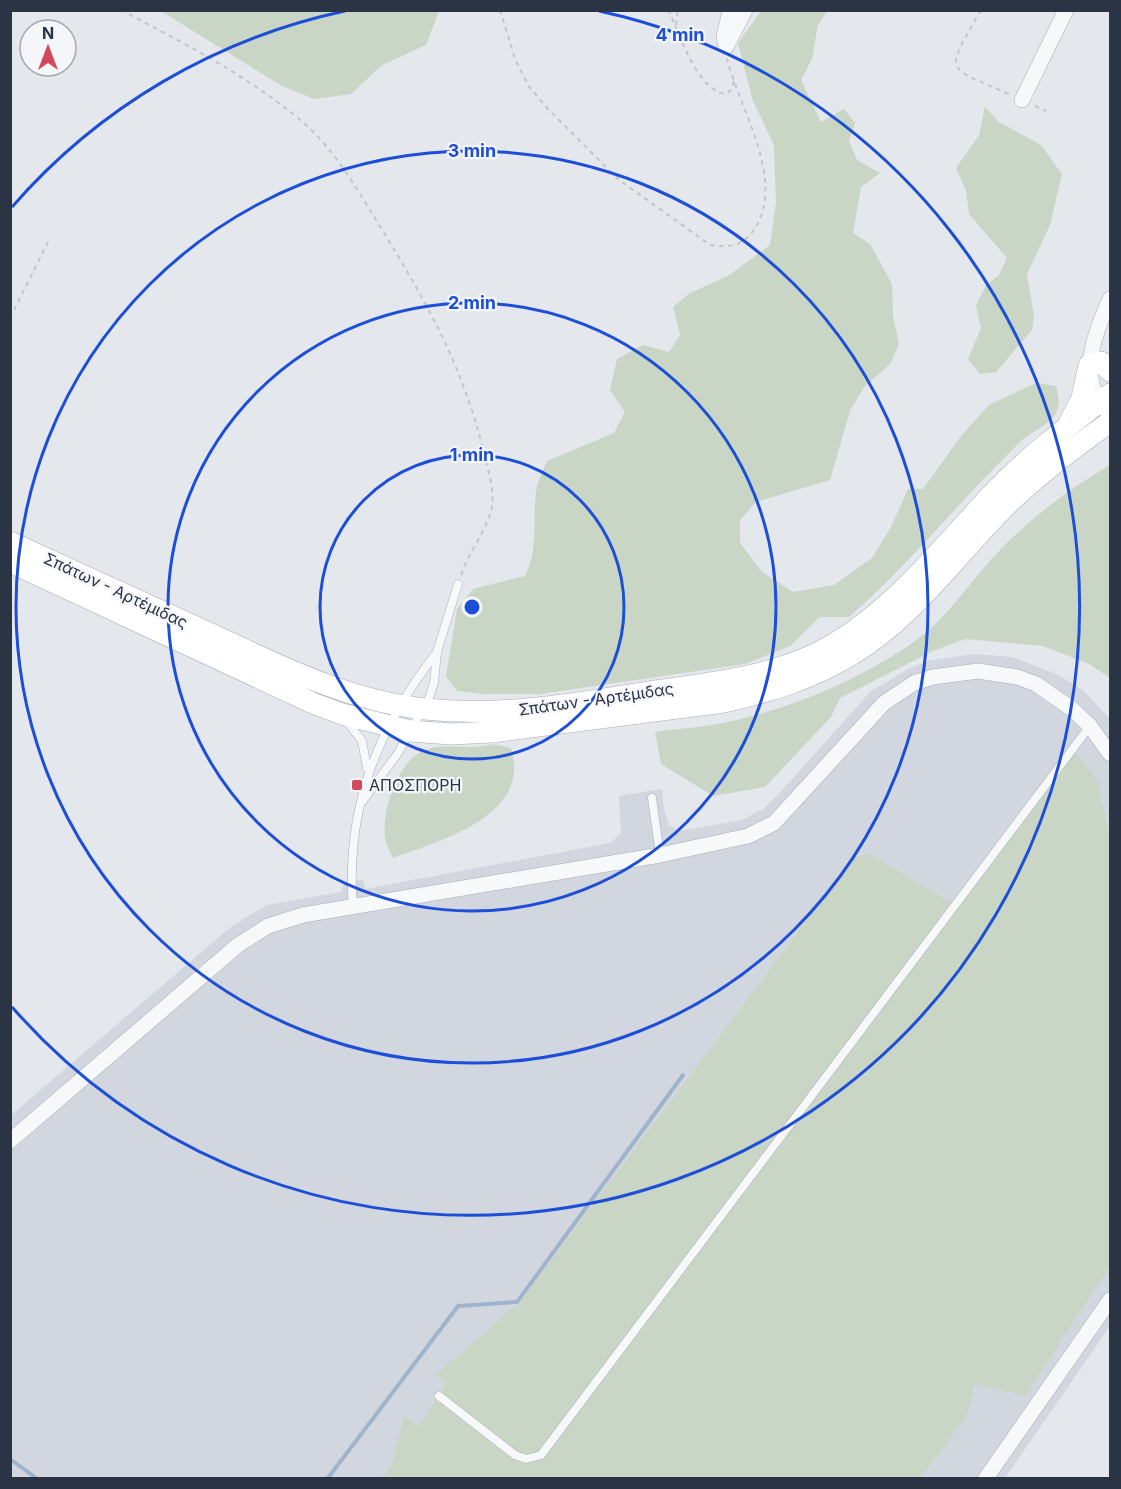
<svg xmlns="http://www.w3.org/2000/svg" width="1121" height="1489" viewBox="0 0 1121 1489" font-family="Inter,sans-serif">
<style>
.built{fill:#d2d6de}
.green{fill:#c9d6c5}
.lines{fill:none;stroke-linecap:round;stroke-linejoin:round}
.stream{stroke:#9fb4cc;stroke-width:4}
.service-casing{stroke:#a9aeb7;stroke-width:9}
.minor-casing{stroke:#a9aeb7;stroke-width:16}
.secondary-casing{stroke:#a9aeb7;stroke-width:22}
.path{stroke:#c2c5cb;stroke-width:2;stroke-dasharray:4.5 4.5;stroke-linecap:butt}
.service{stroke:#f7f8fa;stroke-width:8}
.minor{stroke:#f7f8fa;stroke-width:15}
.secondary{stroke:#fff;stroke-width:21}
.ring{fill:none;stroke:#1d4ed8;stroke-width:3}
.poi-dot{fill:#d1495b;stroke:#f4f6f9;stroke-width:2}
.labels{text-anchor:middle;dominant-baseline:central;stroke-width:4.5;stroke-linejoin:round;paint-order:stroke}
.street-label{font-size:16px;fill:#2b3445;stroke:#f4f6f9}
.poi-label{font-size:16px;fill:#2b3445;stroke:#f4f6f9;text-anchor:start}
.centre{fill:#1d4ed8;stroke:#f4f6f9;stroke-width:3}
.ring-label{font-size:18px;text-anchor:middle;font-weight:bold;fill:#1d4ed8;stroke:#f4f6f9;stroke-width:4.5;stroke-linejoin:round;paint-order:stroke}
</style>
<rect width="100%" height="100%" fill="#e4e7ec"/>
<path class="built" d="M973,654L1012,657L1056,674L1083,690L1110,719V1326L1005,1478H11L10,1116L232,926L267,905L341,892L344,882L363,880L365,889L610,843L621,833L619,796L662,789L664,810L669,825L679,831L742,820L763,809L777,796L871,691L908,669L928,661Z"/>
<path class="green" d="M161,11H439L426,45L382,65L351,94L314,99L282,86Z
M761,11H827L818,25L812,59L801,80L821,122L844,109L855,123L849,141L857,160L880,173L861,187L853,233L870,244L892,284L893,316L899,344L890,364L864,387L850,411L830,480L756,502L740,520V543L762,572L793,592L834,585L872,558L891,527L908,489H923L961,436L989,405L1036,383L1056,386C1059,396 1060,404 1056,413C1050,425 1029,433 1020,442C961,499 911,563 849,617H820L790,646L745,664L540,694H485L457,691L446,676L457,609L473,589L525,576C539,548 532,522 536,493C537,482 543,471 547,461L614,433L625,412L610,390L617,359L643,345L669,352L680,335L673,307L690,293L728,276L770,245L776,203L774,145L753,101L738,43Z
M985,107L999,122L1041,145L1062,174L1050,225L1027,274L1034,316L1032,330L996,372L980,374L968,359L981,328L976,305L986,285L999,275L1007,258L969,214L966,191L956,168L979,135Z
M1110,465V678L1089,664L1043,646L965,639L933,651L840,698L831,717L765,787L713,796L661,764L655,732C682,728 710,727 737,720C799,705 863,678 915,641C950,616 972,578 1002,548C1034,515 1071,488 1110,465Z
M493,744L511,748C532,816 442,840 393,858C390,851 385,843 385,836C382,808 399,757 428,749C446,743 471,751 493,744Z
M1075,752L1097,779L1110,838V1267L1025,1396L975,1384L966,1418L920,1478H382L392,1464L404,1416L419,1426L446,1384L435,1375L518,1304L854,858L868,853L957,906Z"/>
<g class="lines">
<path class="stream" d="M10,1459L36,1478
M328,1478L458,1306L517,1302L683,1075"/>
<defs>
<path id="service" d="M346,720L362,741L367,768
M652,798L660,855
M362,802L398,753L429,698L434,683L437,652L458,584
M353,908C345,809 377,729 437,652
M439,1396L515,1455L526,1459L541,1455L1090,726"/>
<path id="minor" d="M730,11L724,36L726,47L745,10
M1022,100L1066,10
M1106,410C1077,378 1094,334 1110,299
M10,1141L238,945L268,926L303,915L660,855L748,836L774,823L884,703L914,683L933,677L978,671L1017,677L1036,684L1072,709L1090,726L1110,754
M986,1478L1110,1300"/>
<path id="secondary" d="M1101,362L1110,371
M1070,421L1082,398L1089,365
M10,542C77,572 143,603 209,633C278,665 348,701 425,709C501,717 573,704 648,692C710,683 779,677 834,644C898,605 945,544 996,490C1031,454 1071,424 1110,394
M10,562L315,704L342,714L410,731L451,734L492,732L724,702C769,692 811,679 851,655C915,617 958,552 1011,501C1042,472 1076,446 1110,422"/>
</defs>
<use href="#service" class="service-casing"/>
<use href="#minor" class="minor-casing"/>
<use href="#secondary" class="secondary-casing"/>
<path class="path" d="M121,10C185,44 251,77 306,125C336,152 357,189 378,223C427,303 463,365 485,457C489,472 494,490 492,506C489,528 468,552 461,576
M500,10L515,59L528,85L546,107L618,179L710,245C728,248 743,246 754,230C787,181 739,108 727,59
M668,10C680,34 697,91 726,94L731,90L734,81
M981,10C944,75 944,65 1011,95
M676,25L678,10
M1035,106L1046,111
M10,318L48,242"/>
<use href="#service" class="service"/>
<use href="#minor" class="minor"/>
<use href="#secondary" class="secondary"/>
</g>
<g class="ring">
<circle cx="472" cy="607" r="152"/>
<circle cx="472" cy="607" r="304"/>
<circle cx="472" cy="607" r="456"/>
<path d="M12 207A609 609 0 0 1 345 11M599 11A609 609 0 1 1 12 1007"/>
</g>
<rect class="poi-dot" x="351" y="779" width="12" height="12" rx="3"/>
<g class="labels">
<g class="street-label">
<text transform="translate(116 590) rotate(25)">Σπάτων - Αρτέμιδας</text>
<text transform="translate(596 699) rotate(-8)">Σπάτων - Αρτέμιδας</text>
</g>
<g class="poi-label">
<text x="369" y="785">ΑΠΟΣΠΟΡΗ</text>
</g>
</g>
<circle cx="472" cy="607" r="9" class="centre"/>
<g class="ring-label">
<text x="680" y="41">4 min</text>
<text x="472" y="157">3 min</text>
<text x="472" y="309">2 min</text>
<text x="472" y="461">1 min</text>
</g>
<rect width="1121" height="1489" fill="none" stroke="#2b3445" stroke-width="24"/>
<g transform="translate(48 48)"><circle r="28" fill="#f4f6f9" stroke="#a4a8b1" stroke-width="1.5"/>
<path d="M0-4.5L10 22L0 15L-10 22Z" fill="#d1495b"/>
<text y="-9" font-size="16" font-weight="bold" text-anchor="middle" fill="#2b3445">N</text>
</g>
</svg>
